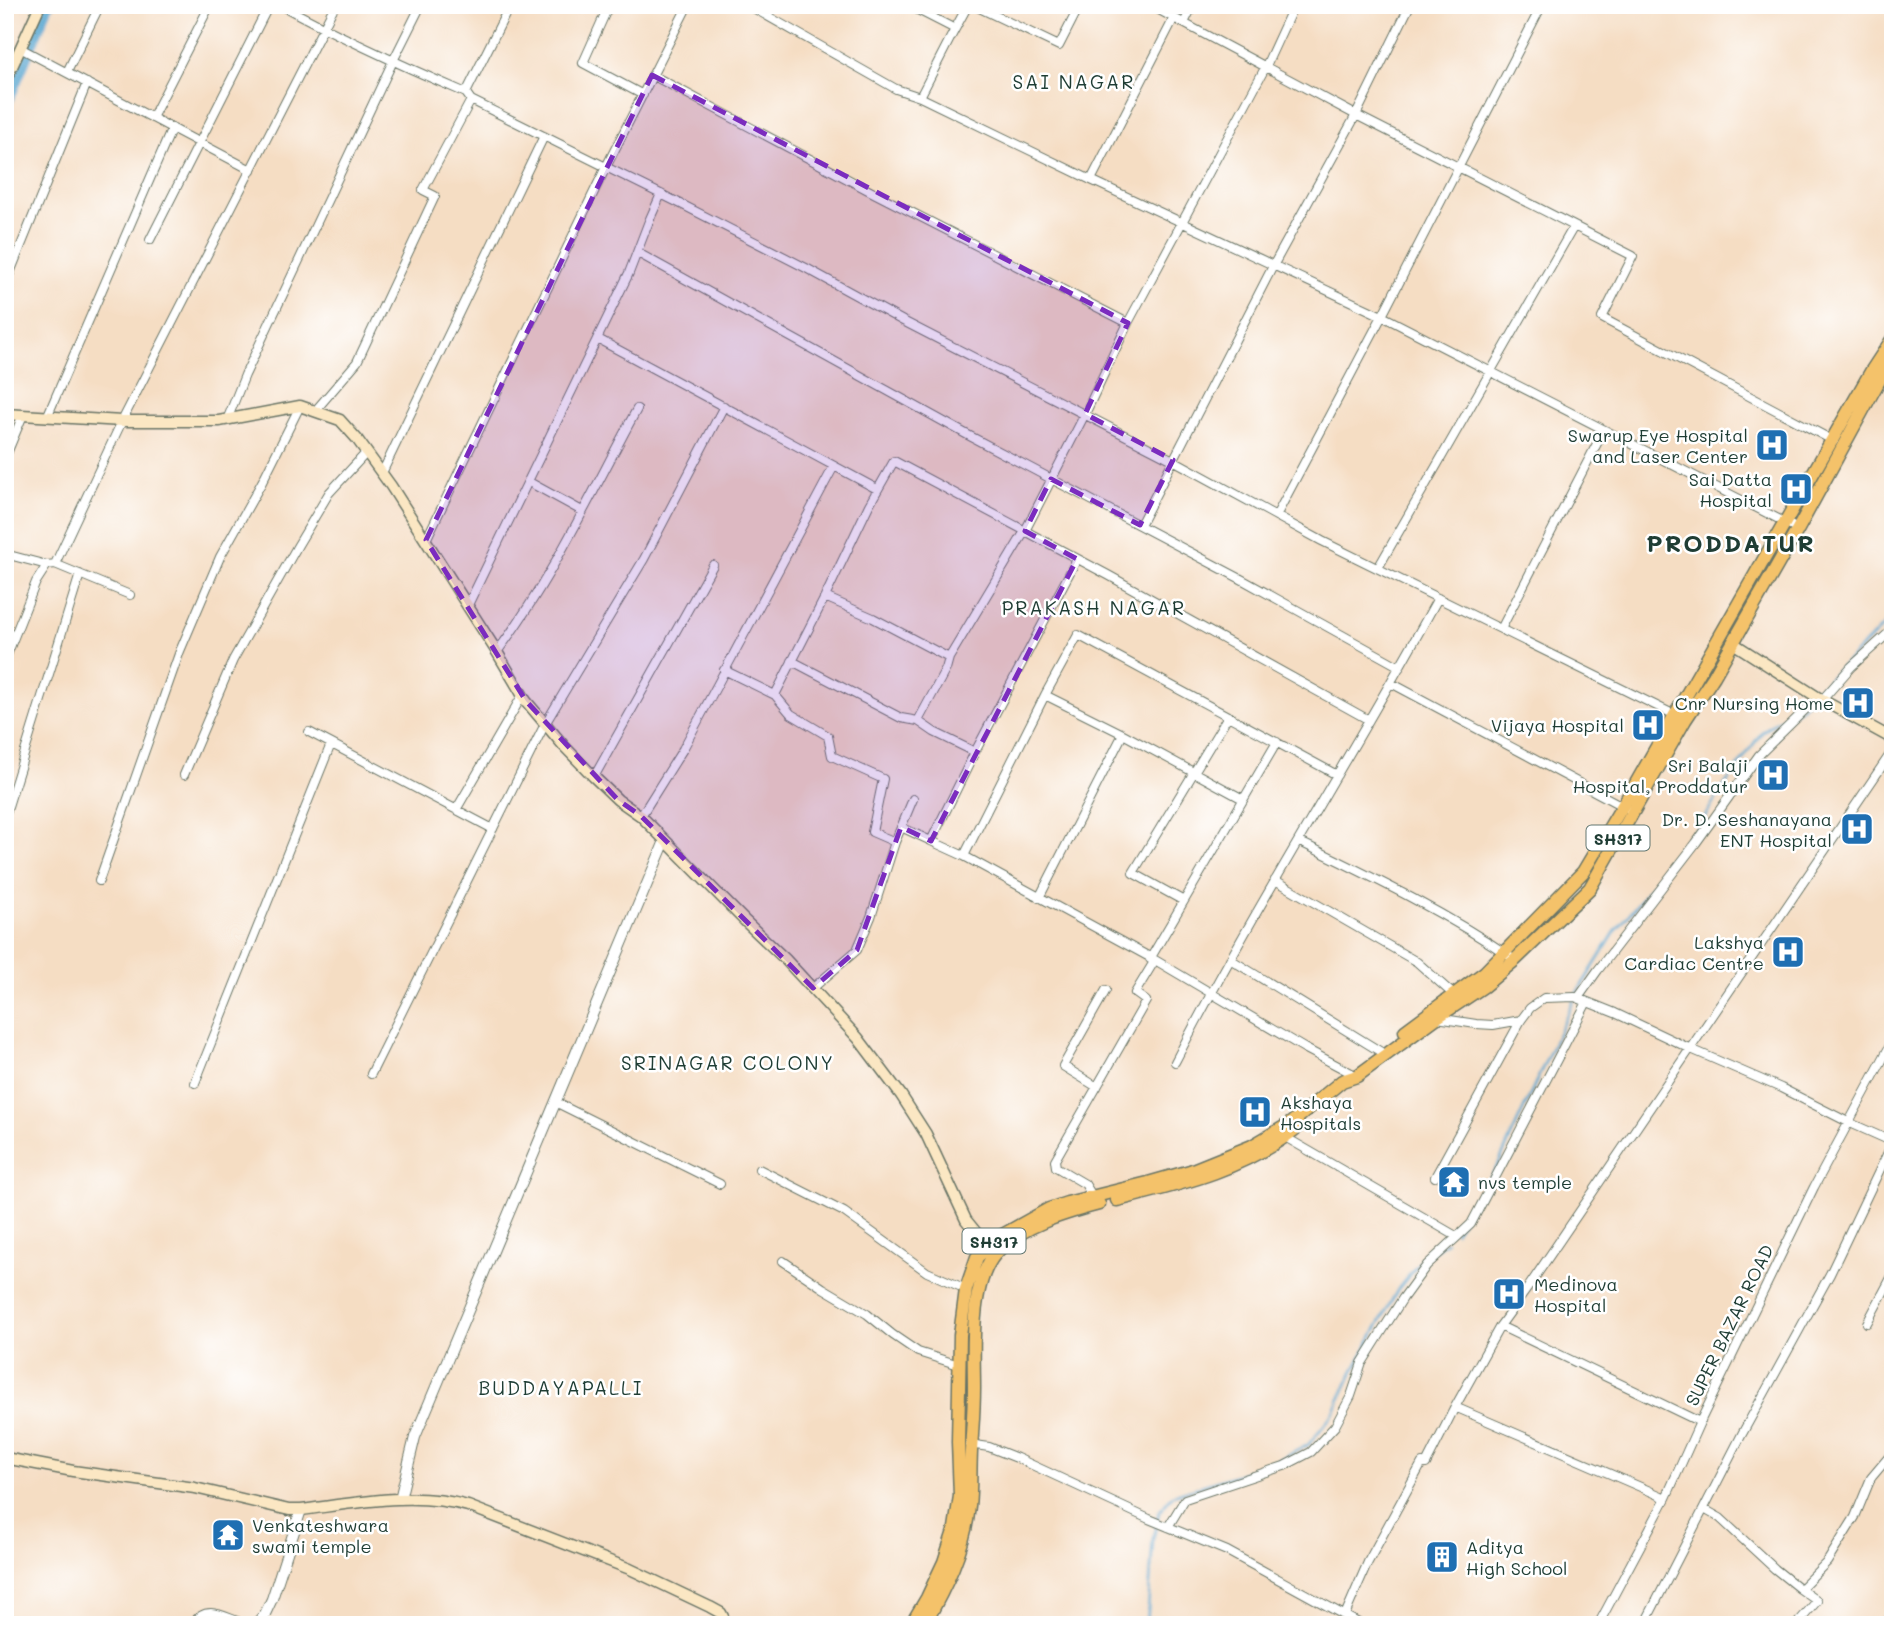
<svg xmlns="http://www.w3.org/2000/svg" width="1898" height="1630" viewBox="0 0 1898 1630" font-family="Mali,sans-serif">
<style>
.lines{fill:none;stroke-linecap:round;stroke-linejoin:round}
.stream{stroke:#53a3cd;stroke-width:2.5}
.canal{stroke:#53a3cd;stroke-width:10}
.minor-casing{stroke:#6a7566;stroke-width:10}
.tertiary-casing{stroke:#6a7566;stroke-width:12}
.secondary-casing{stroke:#6a7566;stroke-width:13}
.primary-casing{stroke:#6a7566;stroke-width:15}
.minor{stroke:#fff;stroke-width:8}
.tertiary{stroke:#fff;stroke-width:10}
.secondary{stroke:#fbe7c3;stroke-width:10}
.primary{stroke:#f4c26a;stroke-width:12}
.marked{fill:#7b2cbf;fill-opacity:0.2;stroke:#7b2cbf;stroke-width:5;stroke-dasharray:14 9;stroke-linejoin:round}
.labels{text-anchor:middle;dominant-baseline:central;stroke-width:5;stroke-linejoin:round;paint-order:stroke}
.shield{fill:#fff;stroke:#627771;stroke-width:2}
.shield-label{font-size:16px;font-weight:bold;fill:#1f3d34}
.poi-label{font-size:18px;fill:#1f3d34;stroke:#fff;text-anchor:end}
.street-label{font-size:18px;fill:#1f3d34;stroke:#fff}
.neighbourhood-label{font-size:19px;letter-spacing:2px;fill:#1f3d34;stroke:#fff}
.district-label{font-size:24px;font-weight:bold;letter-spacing:2px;fill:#1f3d34;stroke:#fff}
</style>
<rect width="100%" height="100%" fill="#fff"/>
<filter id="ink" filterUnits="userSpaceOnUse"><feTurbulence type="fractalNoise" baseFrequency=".0143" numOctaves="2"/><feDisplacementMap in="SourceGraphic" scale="14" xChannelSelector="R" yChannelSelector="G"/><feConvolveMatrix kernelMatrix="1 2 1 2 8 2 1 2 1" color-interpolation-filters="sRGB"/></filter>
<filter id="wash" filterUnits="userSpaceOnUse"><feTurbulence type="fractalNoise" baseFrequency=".00686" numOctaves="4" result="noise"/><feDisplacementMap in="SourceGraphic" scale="28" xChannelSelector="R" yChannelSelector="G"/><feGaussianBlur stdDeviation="1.57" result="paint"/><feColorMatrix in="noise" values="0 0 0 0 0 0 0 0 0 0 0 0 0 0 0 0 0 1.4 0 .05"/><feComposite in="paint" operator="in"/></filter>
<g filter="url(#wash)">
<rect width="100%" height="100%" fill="#f5ddc3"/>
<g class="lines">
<path class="stream" d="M1816,691L1893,617
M1577,993L1615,932L1700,825L1718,795L1762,732L1775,722L1800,709L1811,696
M1455,1232L1498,1165L1574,999
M1147,1625L1153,1539L1159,1512L1173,1495L1271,1464L1308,1445L1333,1414L1352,1374L1398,1289L1422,1259L1446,1242"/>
<path class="canal" d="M5,109L49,5"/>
</g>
</g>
<g filter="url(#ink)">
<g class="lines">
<defs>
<path id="minor" d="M281,5C341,38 403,66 466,93L471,100
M609,5L583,63L643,95
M748,5L896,89L920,97L1091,180L1382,316L1798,529
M908,5L955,29L968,5
M973,5L1059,46L1080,5
M1150,5L1174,18
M1184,23L1193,5
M20,48L251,170
M67,72L100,5
M652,75L870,191L1128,323
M466,93L510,5
M920,97L955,29
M152,118L210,5
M1091,180L1174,18L1356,115L1633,256L1602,318L1834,441
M150,240L269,5
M638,253L966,434L1241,579L1400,667
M5,285L87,83
M598,339L877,489
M315,411L357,362L435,196L423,190L471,100L606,167L688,5
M47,417L172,128
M227,420L245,375L393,61L421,5
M5,458L23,415
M382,473L544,136
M529,482L582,511
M1276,516L1382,316L1542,5
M1140,525L1273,266L1356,115L1410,5
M426,540L606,167L681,204L806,268L903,321L1173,460L1322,541L1677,716
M5,554L47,565
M1077,559L975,752L931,841L964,856L1155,960L1304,1048L1357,1076
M1378,568L1574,226
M130,595L55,564L122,421L335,5
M825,597L873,618L949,658
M467,607L629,273L649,221L661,194
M1501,629L1604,430
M497,652C552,579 593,490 637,409
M5,660L36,582L47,565L55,564
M792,661L901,718L918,721L934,732L975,752
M724,670L775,695L791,714L828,736L832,756L883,779L872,832L895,842L871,917L857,950L813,988
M1391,683L1626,808
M775,695L825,597L869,505L894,461L1108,575L1369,720
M1045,695L1123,734
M918,721L946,669L949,658L1025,531L1085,414L1128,323L1265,68L1294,5
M309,732L493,829
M184,775L233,660L298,545L329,493L366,453
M594,777L713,565
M456,810L522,696
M5,816L80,574
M641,816L683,749L834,466
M901,827L931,841
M1298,841C1372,877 1447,913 1515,960
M895,842L913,799
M964,856L1045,695L1078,635L1337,775
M1275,880L1417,962L1455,996
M99,881L180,651L220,557L262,482L300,406
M1039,898L1123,734L1243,799
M1182,900L1133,873L1228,716
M1150,959L1277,742
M1230,959L1386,1055
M1578,998L1598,970L1696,843L1759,755L1809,706L1822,700L1851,667L1893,629
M1437,1018L1476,1024L1493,1025L1521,1020
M1175,1062C1256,904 1353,754 1438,598
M371,1074L545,724L644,559L724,406
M195,1083L331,744
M1097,1087L1063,1066L1106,990
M555,1102L720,1184
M1285,1137L1456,1236
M759,1169L844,1212L927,1272L966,1289
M1435,1177L1521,1020L1530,1008L1544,998L1575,997L1615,1013L1691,1049L1781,1088L1848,1122L1893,1142
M1093,1197L1085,1184L1056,1167L1055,1160L1146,1001L1135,993L1155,960
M783,1261L823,1288L867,1314L893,1335L918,1352L959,1365
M1867,1323L1893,1274
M1500,1326L1700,1422
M1455,1407L1666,1498
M969,1444L989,1447L1017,1458L1149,1519L1227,1551L1362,1625
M1704,1509L1720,1518L1775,1569L1800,1589
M1168,1527L1185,1499L1284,1466L1311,1452L1335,1426L1351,1396L1362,1363L1403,1298L1427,1265L1471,1224L1587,1002
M1345,1615L1368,1562L1422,1463L1426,1464L1455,1407L1500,1326L1529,1286L1893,750
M1598,1625L1666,1498L1700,1422L1814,1187L1893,1040
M1644,1625L1742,1434L1830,1274L1893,1142
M1796,1625L1817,1601L1800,1589L1827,1562L1855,1517L1871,1478L1893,1452
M1885,1625L1893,1613"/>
<path id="tertiary" d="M400,1499L415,1437L665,841
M193,1625C208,1603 226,1620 246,1625
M253,1625L260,1621L265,1614L272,1599L301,1510"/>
<path id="secondary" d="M5,82L40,5
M5,414L122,421H219L300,406L340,420L357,439L391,486L497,652L526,701L564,746L594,777L618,800L641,816L746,922L785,959L858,1038L901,1095L926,1134L966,1220L992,1252
M1733,643L1822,700L1893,739
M5,1458L73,1471L195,1488L289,1510H301C356,1503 414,1491 468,1506L630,1569L710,1607L721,1613L727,1625"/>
<path id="primary" d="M1405,1031L1485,972L1583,872L1635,785L1872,370L1893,338
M1117,1200C1182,1184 1246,1169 1299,1126
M911,1625L927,1598L944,1562L955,1528L960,1496L958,1442L960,1335L966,1289L977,1257L999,1237L1049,1209L1067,1203L1148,1183L1190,1171L1252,1146L1291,1123L1342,1081L1357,1076L1436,1018L1484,986L1515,960L1590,888L1685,720L1714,676L1798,529L1893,355
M924,1625C945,1588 965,1548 969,1506C971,1488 970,1470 971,1452C972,1431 974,1410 974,1389C974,1350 969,1285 995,1254C1019,1226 1065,1213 1099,1204"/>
</defs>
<use href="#minor" class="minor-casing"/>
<use href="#tertiary" class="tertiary-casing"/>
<use href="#secondary" class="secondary-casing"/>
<use href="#primary" class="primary-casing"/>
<use href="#minor" class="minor"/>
<use href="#tertiary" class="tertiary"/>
<use href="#secondary" class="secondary"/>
<use href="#primary" class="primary"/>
</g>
</g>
<path class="marked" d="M652,75L1128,323L1085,414L1173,460L1140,525L1051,479L1025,531L1077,559L931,841L901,827L857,950L813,988L641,816L618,800L526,701L426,540Z"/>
<defs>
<symbol id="hospital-square" viewBox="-11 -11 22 22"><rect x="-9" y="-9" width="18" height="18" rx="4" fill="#1f6fb2" stroke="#fff"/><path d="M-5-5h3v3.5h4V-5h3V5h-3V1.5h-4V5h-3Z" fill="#fff"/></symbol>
<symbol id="temple-square" viewBox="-11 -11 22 22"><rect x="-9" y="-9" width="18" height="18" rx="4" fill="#1f6fb2" stroke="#fff"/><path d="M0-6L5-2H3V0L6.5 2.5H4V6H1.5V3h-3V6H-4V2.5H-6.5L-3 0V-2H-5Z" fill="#fff"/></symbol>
<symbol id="building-square" viewBox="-11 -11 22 22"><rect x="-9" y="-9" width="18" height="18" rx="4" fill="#1f6fb2" stroke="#fff"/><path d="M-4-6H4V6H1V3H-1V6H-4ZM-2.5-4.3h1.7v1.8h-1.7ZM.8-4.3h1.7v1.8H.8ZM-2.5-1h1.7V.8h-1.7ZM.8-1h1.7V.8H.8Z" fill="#fff"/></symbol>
</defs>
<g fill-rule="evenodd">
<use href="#hospital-square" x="1753" y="426" width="38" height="38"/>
<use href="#hospital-square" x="1777" y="470" width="38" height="38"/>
<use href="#hospital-square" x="1839" y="684" width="38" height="38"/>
<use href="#hospital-square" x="1629" y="706" width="38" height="38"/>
<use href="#hospital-square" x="1754" y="756" width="38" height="38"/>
<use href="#hospital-square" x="1838" y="810" width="38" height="38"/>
<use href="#hospital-square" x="1769" y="933" width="38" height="38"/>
<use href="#hospital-square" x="1236" y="1093" width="38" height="38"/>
<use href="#temple-square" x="1435" y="1163" width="38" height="38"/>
<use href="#hospital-square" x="1490" y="1275" width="38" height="38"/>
<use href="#temple-square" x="209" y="1516" width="38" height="38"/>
<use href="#building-square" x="1423" y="1538" width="38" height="38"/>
</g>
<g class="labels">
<g class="shield">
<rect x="1586.5" y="825.5" width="63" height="25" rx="5"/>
<rect x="962.5" y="1228.5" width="63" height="25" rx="5"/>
</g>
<g class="shield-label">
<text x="1618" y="838">SH317</text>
<text x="994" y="1241">SH317</text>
</g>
<g class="poi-label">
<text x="1748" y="435">Swarup Eye Hospital<tspan x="1748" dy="21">and Laser Center</tspan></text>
<text x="1772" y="479">Sai Datta<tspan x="1772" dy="21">Hospital</tspan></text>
<text x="1834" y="703">Cnr Nursing Home</text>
<text x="1624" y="725">Vijaya Hospital</text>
<text x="1748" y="765">Sri Balaji<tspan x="1748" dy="21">Hospital, Proddatur</tspan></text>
<text x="1832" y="819">Dr. D. Seshanayana<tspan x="1832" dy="21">ENT Hospital</tspan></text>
<text x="1764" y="942">Lakshya<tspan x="1764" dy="21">Cardiac Centre</tspan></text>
<text x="1280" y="1102" text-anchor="start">Akshaya<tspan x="1280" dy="21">Hospitals</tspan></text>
<text x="1478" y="1182" text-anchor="start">nvs temple</text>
<text x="1534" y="1284" text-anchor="start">Medinova<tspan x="1534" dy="21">Hospital</tspan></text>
<text x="252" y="1525" text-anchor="start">Venkateshwara<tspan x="252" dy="21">swami temple</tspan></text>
<text x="1466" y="1547" text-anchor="start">Aditya<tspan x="1466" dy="21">High School</tspan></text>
</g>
<g class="street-label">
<text transform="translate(1729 1325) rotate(-64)">SUPER BAZAR ROAD</text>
</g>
<g class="neighbourhood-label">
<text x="1074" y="81">SAI NAGAR</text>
<text x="1094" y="607">PRAKASH NAGAR</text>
<text x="728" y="1062">SRINAGAR COLONY</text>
<text x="561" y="1387">BUDDAYAPALLI</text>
</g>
<g class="district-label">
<text x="1731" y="542">PRODDATUR</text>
</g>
</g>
<rect width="1898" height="1630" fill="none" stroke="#fff" stroke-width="28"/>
</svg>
